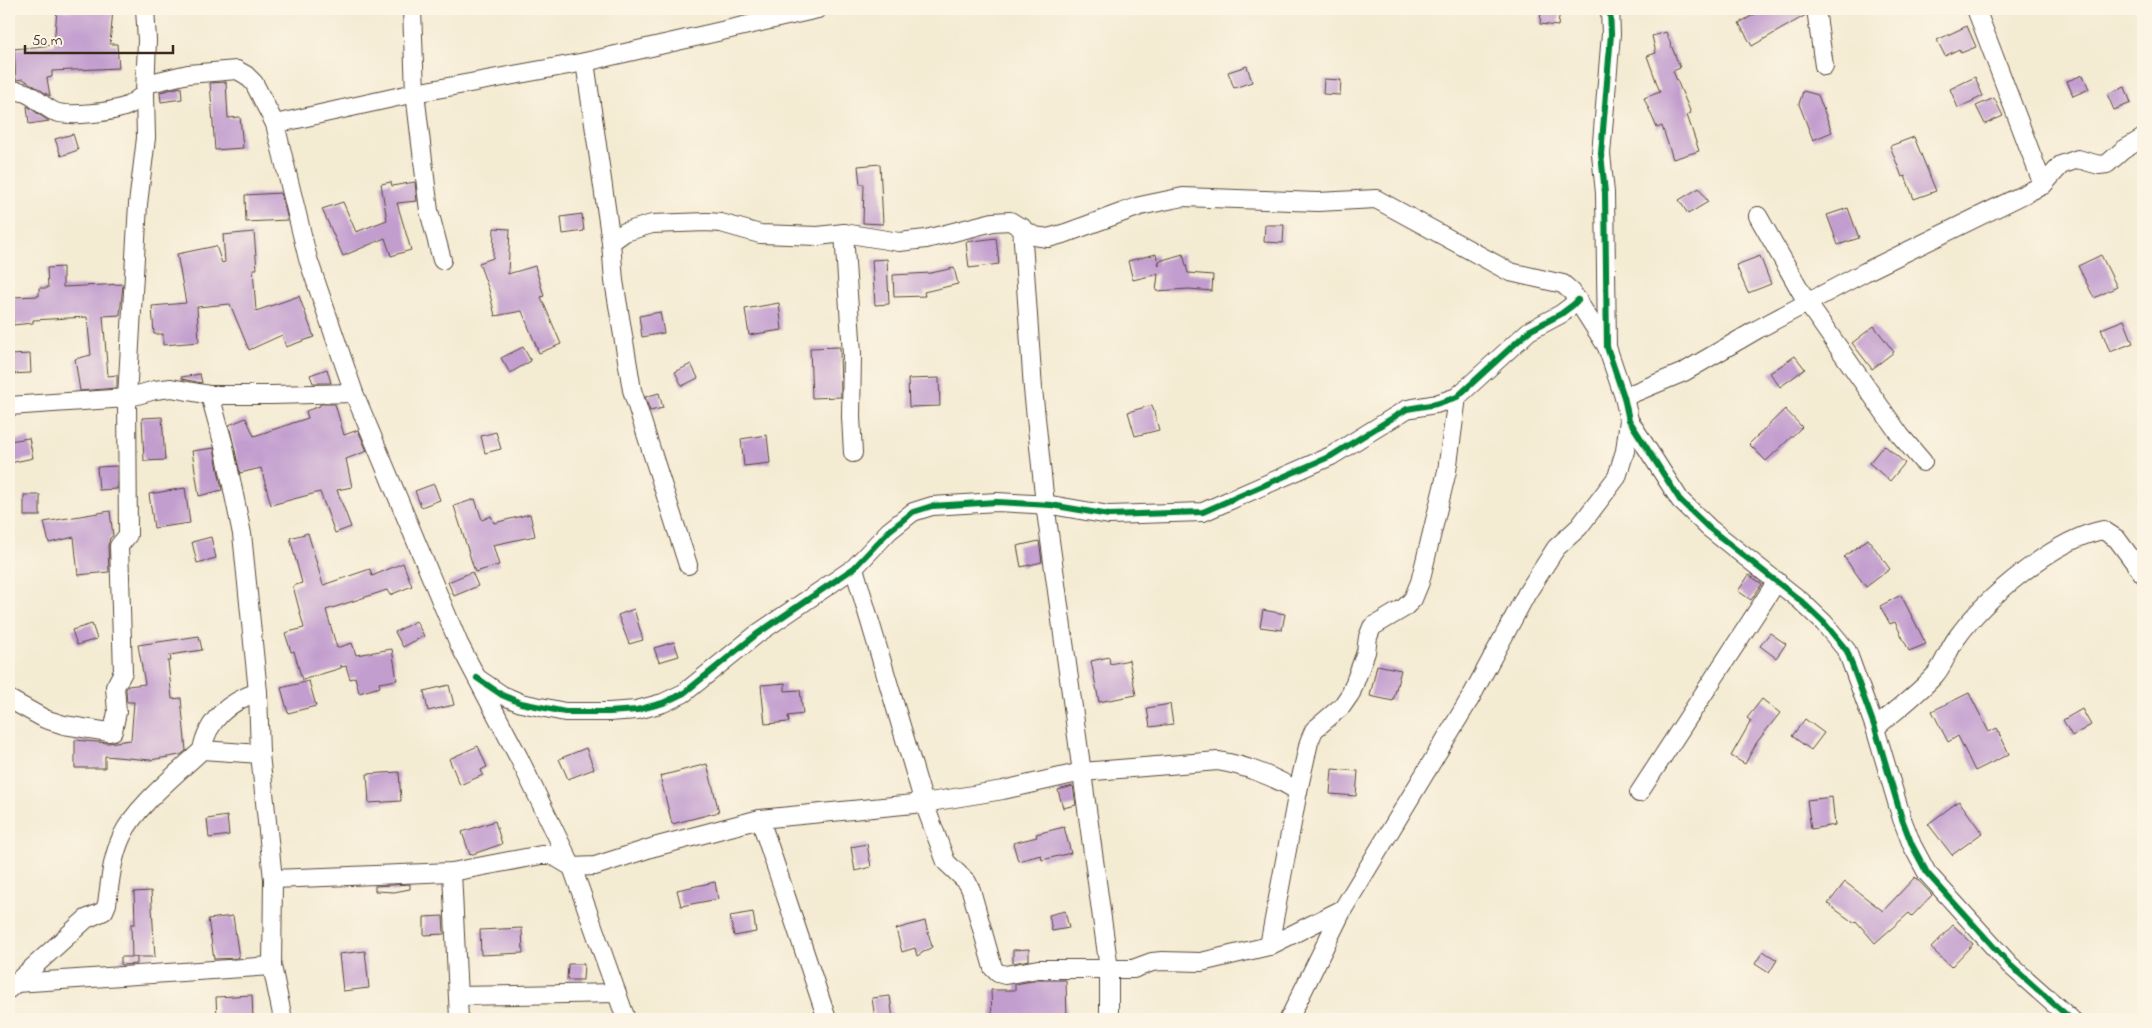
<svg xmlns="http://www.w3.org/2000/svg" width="2152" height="1028" font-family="'Indie Flower',sans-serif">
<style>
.building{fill:#c29ecf}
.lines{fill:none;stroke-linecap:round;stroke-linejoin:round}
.street-casing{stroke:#574739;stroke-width:20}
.street{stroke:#fff;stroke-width:18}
.cycleway-casing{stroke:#fcf5e5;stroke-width:9}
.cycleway{stroke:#00873e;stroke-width:6}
</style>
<rect width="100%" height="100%" fill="#fcf5e5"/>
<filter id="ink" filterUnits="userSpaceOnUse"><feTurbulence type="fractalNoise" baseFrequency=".02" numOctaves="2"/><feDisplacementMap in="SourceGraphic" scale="10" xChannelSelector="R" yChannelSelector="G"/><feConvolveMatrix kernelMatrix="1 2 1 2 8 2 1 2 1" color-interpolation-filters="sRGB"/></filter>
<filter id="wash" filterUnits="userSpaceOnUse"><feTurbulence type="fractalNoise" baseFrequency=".0096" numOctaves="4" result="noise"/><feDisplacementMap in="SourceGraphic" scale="20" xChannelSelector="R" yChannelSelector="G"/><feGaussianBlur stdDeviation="1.12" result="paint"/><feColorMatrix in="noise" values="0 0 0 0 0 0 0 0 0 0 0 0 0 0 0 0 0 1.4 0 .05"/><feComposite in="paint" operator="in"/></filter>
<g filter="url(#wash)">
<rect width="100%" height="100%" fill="#f4ebd3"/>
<g id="blocks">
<g class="building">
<path d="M74 9H113L110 44H117L119 68 52 71V77L47 78 50 96 23 79 16 80 14 49 54 45 57 10 73 11Z"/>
<path d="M1541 9H1560L1558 26 1540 24Z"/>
<path d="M1764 9H1806V15L1752 46 1739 23Z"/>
<path d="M1967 26 1976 47 1961 53 1959 49 1945 56 1937 40Z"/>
<path d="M1666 32 1680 68 1673 71 1691 113 1687 115 1699 151 1673 159 1662 126 1657 128 1644 98 1660 92 1647 56 1656 53 1652 36Z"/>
<path d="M1247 66 1252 82 1234 88 1228 72Z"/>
<path d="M2083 75 2089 89 2073 96 2067 81Z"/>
<path d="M1975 77 1983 96 1958 108 1950 89Z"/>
<path d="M1324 79 1341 80 1340 95 1323 94Z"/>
<path d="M226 82 228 118 240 117 243 148 215 150 210 83Z"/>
<path d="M181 87 182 99 161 102 160 92Z"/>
<path d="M2125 87 2131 103 2114 110 2107 94Z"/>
<path d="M1803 91 1818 95 1832 132 1813 140 1799 104Z"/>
<path d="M1994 98 2003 116 1985 124 1976 106Z"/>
<path d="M27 106 41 116 49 121 29 124Z"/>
<path d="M73 134 78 150 61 156 55 139Z"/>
<path d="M1914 137 1936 191 1914 199 1905 176 1902 177 1890 146Z"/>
<path d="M880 164 883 224 863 223 864 184H860L858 166Z"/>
<path d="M391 182 392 186 415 182 417 201 397 203 411 250 391 256 385 238 343 256 322 209 343 202 356 232 387 220 381 184Z"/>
<path d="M1699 188 1708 202 1688 214 1679 200Z"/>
<path d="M281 193 288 220 246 222 245 195Z"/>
<path d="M1848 208 1859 238 1838 245 1827 215Z"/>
<path d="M582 214 584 231 563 234 561 217Z"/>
<path d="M1265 225H1284L1283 243 1264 242Z"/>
<path d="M494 228 510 229 508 274 535 266 544 296 541 297 561 344 539 353 522 311 495 316 489 290 479 263 493 258Z"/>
<path d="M254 232 257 269H253L256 311 299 296 314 337 286 347 282 335 249 350 230 304 197 307 199 342 163 345V334H154L152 306 186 303 177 254 216 246 222 263 225 262 223 235Z"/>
<path d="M996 238 999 264 969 268 966 242Z"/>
<path d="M1156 254 1159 266V261L1183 254 1188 273 1213 275 1212 291 1189 289 1156 291 1158 274 1133 280 1128 261Z"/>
<path d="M2101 255 2117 287 2094 298 2078 266Z"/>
<path d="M1760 256 1771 284 1748 293 1736 265Z"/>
<path d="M887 259 889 304 875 305 872 260Z"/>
<path d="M63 267V287L123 284 120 315 103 316 108 376 117 375V388L80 391 75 359 91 355 87 317 33 320V323L13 325V319H9V299H12V297L39 296V288H48L47 268Z"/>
<path d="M954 268 958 284 924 292 925 296 894 297 893 275 931 273Z"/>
<path d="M779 303 782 330 749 335 745 309Z"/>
<path d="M660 312 664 333 642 337 639 316Z"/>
<path d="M2124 320 2133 343 2110 352 2101 329Z"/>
<path d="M1874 326 1894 352 1872 369 1852 343Z"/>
<path d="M523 347 531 361 510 373 501 358Z"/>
<path d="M840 347 841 397 812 398 810 348Z"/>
<path d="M30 354 31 373 9 374V355Z"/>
<path d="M1795 356 1805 369 1780 387 1770 373Z"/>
<path d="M691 364 698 378 682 386 675 372Z"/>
<path d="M327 369 331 383H313L310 375Z"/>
<path d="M200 374 202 383 182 379 181 377Z"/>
<path d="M939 378 940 406 909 407 908 379Z"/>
<path d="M659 393 663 408 650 411 645 397Z"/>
<path d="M320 404H335L344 435 358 430 367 451 346 459 352 487 337 490 351 527 335 533 320 492 271 505 261 468 240 473 229 425 246 418 254 436 308 418 306 411 320 406Z"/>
<path d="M1152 405 1159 430 1135 436 1128 412Z"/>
<path d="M1785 409 1802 427 1766 461 1749 444Z"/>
<path d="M162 417 165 460 144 461 142 418Z"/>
<path d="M496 432 501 449 485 453 481 436Z"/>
<path d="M767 435 770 463 744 466 741 439Z"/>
<path d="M29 438 33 458 10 463 9 441Z"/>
<path d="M1884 445 1905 463 1890 481 1869 463Z"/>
<path d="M214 448 222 490 199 496 192 451Z"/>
<path d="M117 466V489L99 490 97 467Z"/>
<path d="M434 484 440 500 421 507 415 491Z"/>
<path d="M185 488 190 523 154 528 149 494Z"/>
<rect x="24" y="495" width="16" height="21"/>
<path d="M475 499 482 520 491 516 494 523 530 514 535 536 493 545 499 565 475 572 454 506Z"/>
<path d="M110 511 113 536 110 538 108 546 109 572 78 575 74 537 49 543 44 522Z"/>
<path d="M308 533 323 585 370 569 372 576 403 563 412 586 390 595 387 590 326 610 337 648 352 643 356 655 392 649 397 680 379 683 380 687 359 693 355 677 350 679 346 666 342 667 341 665V668L302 680 294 651 291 652 285 633 304 628 293 586 302 583 290 538Z"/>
<path d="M211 537 216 558 197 563 192 542Z"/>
<path d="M1868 539 1890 569 1866 587 1844 557Z"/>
<path d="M1039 541 1042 562 1021 567 1017 546Z"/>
<path d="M472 572 478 586 454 596 448 582Z"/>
<path d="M1749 575 1762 584 1751 600 1738 591Z"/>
<path d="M1901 595 1926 644 1909 651 1895 622 1890 624 1880 606Z"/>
<path d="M634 609 643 640 629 644 618 615Z"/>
<path d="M1263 610 1285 614 1282 630 1260 627Z"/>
<path d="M416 621 424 636 403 647 395 632Z"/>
<path d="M92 624 97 639 77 645 72 630Z"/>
<path d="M1770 633 1786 644 1776 658 1760 646Z"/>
<path d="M199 636 202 650 170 655 171 661H168L172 699 181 698 186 751 180 755 150 760 105 756V768H75V740L108 743 131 740 134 702H127L126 689 128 686 145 684 138 645Z"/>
<path d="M674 642 679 656 659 662 654 648Z"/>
<path d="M1109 657 1110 664 1129 660 1136 695 1099 702 1091 661Z"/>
<path d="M1377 665 1401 670 1393 701 1370 696Z"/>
<path d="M309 681 316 706 288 713 281 688Z"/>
<path d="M785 683V691L800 690 803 714 788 716 789 722 765 724 761 685Z"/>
<path d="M449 685 454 705 428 711 424 691Z"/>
<path d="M1969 693 1989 732 1997 728 2009 754 1975 771 1958 736 1948 742 1932 711Z"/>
<path d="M1762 699 1780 713 1757 742 1745 764 1731 756 1751 721 1747 718Z"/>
<path d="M1170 704 1173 724 1150 727 1147 708Z"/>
<path d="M2082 709 2091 725 2072 736 2063 720Z"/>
<path d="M1805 719 1824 733 1811 750 1792 736Z"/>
<path d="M478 746 487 767 481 770 483 775 460 785 449 759Z"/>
<path d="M586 748 594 769 568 779 559 759Z"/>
<path d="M707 764 719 812 672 824 660 776Z"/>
<path d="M1332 769 1358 771 1356 796 1330 794Z"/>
<path d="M399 772 401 801 369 803 367 774Z"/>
<path d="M1073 786 1076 805 1063 808 1058 790Z"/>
<path d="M1832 797 1835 825 1811 829 1807 800Z"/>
<path d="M1959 801 1982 833 1952 855 1928 824Z"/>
<path d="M227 816 229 835 209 838 207 819Z"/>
<path d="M495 821 502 844 470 855 462 832Z"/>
<path d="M1064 827 1071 853 1042 860 1041 855 1018 861 1013 843 1037 837 1036 834Z"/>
<path d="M867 844 871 867 855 871 851 847Z"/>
<path d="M1915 877 1932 895 1912 916 1909 913 1875 943 1856 921 1854 923 1828 904 1845 882 1883 911Z"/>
<path d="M715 882 718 899 681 906 677 890Z"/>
<path d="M410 884V889L394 892 375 891V886Z"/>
<path d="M151 891 155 957H132L131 924H135L134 892Z"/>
<path d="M1065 911 1069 928 1052 931 1049 915Z"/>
<path d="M753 912 756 932 734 936 730 916Z"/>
<path d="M233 916 239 958 214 959 208 919Z"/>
<path d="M443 916 444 934 424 935V917Z"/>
<path d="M925 921 932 947 917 956 915 948 902 952 896 929Z"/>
<path d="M1953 925 1973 944 1951 967 1931 948Z"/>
<path d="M522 928 523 953 481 955 480 930Z"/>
<path d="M1029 949V960L1013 963V950Z"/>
<path d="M365 951 369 988 343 991 339 954Z"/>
<path d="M1763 951 1777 960 1769 973 1755 964Z"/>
<path d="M121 957H137V964L121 965Z"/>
<path d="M568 964H584L583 980H567Z"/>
<path d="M1039 980H1066L1067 1019 992 1018 991 990H1015V984Z"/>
<path d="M252 995 253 1019H217L216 997Z"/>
<path d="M890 996 893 1019H875L872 998Z"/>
</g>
</g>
</g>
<g filter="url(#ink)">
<use href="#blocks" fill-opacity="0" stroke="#574739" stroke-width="1"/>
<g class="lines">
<defs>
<g id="street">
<path d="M412 9 415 93 429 211 442 260"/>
<path d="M1610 9 1611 34 1601 154 1605 193 1607 347 1624 397 1629 420 1680 500 1709 528 1801 601 1824 623 1847 651 1875 728 1902 819 1912 845 1927 873 2010 965 2071 1019"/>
<path d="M1816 9 1824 66"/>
<path d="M1976 9 2043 185"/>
<path d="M585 62 611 242 614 281 632 390 688 565"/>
<path d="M146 84 188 74 237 70 246 75 254 83 275 124 308 259 354 393 459 644 519 758 572 867 626 1019"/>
<path d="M9 90C34 91 34 101 53 111 67 118 115 112 129 105 134 102 140 97 145 94"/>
<path d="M275 124 415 93 585 62 818 9"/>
<path d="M1758 216 1808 304 1900 435 1923 462"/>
<path d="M1022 227 1033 389 1045 504 1109 969V1019"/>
<path d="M844 233 852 354 851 417 853 453"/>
<path d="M611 242 625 232 652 224 707 222 721 223 760 234 818 236 844 233 899 242 926 239 993 222 1010 221 1034 236 1048 238 1066 233 1140 206 1183 197 1318 202 1376 199 1510 272 1563 284 1572 292 1607 347"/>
<path d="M210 395 224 446 242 534 258 692 260 754 273 879 272 966 283 1019"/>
<path d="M1624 397 1684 372 1758 329 1865 272 2043 185 2061 165 2078 159 2099 165 2107 164 2123 150 2143 138"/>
<path d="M9 406 127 398 155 390 171 388 210 395H272L354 393"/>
<path d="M854 568 924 803 946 862 967 882 971 890 993 968 998 973 1005 975 1038 969H1133L1152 962 1162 961 1201 962 1269 946 1343 909"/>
<path d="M477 678 502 695 521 703 565 712H609L637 710 663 703 684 693 757 634 854 568 889 531 913 512 932 506 997 502 1051 505 1109 515 1203 512 1331 456 1407 409 1436 404 1457 397 1529 331 1561 314 1573 305 1578 300"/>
<path d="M9 699 45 719 64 725 109 732 113 731 117 712 115 687 123 672 119 546 128 535 127 398 138 204 146 138 145 94 147 40 145 9"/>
<path d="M1875 728C1895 711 1917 695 1935 675 1944 665 1948 650 1956 639 1984 599 2055 539 2103 530L2117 539 2143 574"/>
<path d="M202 750 260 754"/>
<path d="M1639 793 1777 581"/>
<path d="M760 819 827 1019"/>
<path d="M452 872 459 1019"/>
<path d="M273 879 452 872 541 855H552L572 867 595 866 654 847 760 819 924 803 1003 790 1082 772 1218 761C1244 765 1275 777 1298 791"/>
<path d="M1269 946 1298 791 1309 742 1314 730 1342 706 1351 693 1366 652 1368 637 1372 627 1404 608 1413 599 1420 582 1447 471 1457 397"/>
<path d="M16 983 272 966"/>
<path d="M9 989 86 919 104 911 107 904C110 882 112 857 122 836 135 807 178 773 202 750 207 720 230 701 258 692"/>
<path d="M458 996 617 993"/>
<path d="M1289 1019 1343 909 1471 697 1527 593 1556 548 1579 527 1617 477 1625 451 1629 420"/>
</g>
</defs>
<use href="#street" class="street-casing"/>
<use href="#street" class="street"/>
<defs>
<g id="cycleway">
<path d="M1610 9 1611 34 1601 154 1605 193 1607 347 1624 397 1629 420 1680 500 1709 528 1801 601 1824 623 1847 651 1875 728 1902 819 1912 845 1927 873 2010 965 2071 1019"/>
<path d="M477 678 502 695 521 703 565 712H609L637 710 663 703 684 693 757 634 854 568 889 531 913 512 932 506 997 502 1051 505 1109 515 1203 512 1331 456 1407 409 1436 404 1457 397 1529 331 1561 314 1573 305 1578 300"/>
</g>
</defs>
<use href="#cycleway" class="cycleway-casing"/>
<use href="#cycleway" class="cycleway"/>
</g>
</g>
<rect width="2152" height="1028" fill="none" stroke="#fcf5e5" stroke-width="30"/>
<path d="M25 45v8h148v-8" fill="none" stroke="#3b2a1e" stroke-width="2.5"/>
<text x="32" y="45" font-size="15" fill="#3b2a1e" stroke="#fcf5e5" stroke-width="4" paint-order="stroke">50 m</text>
</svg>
